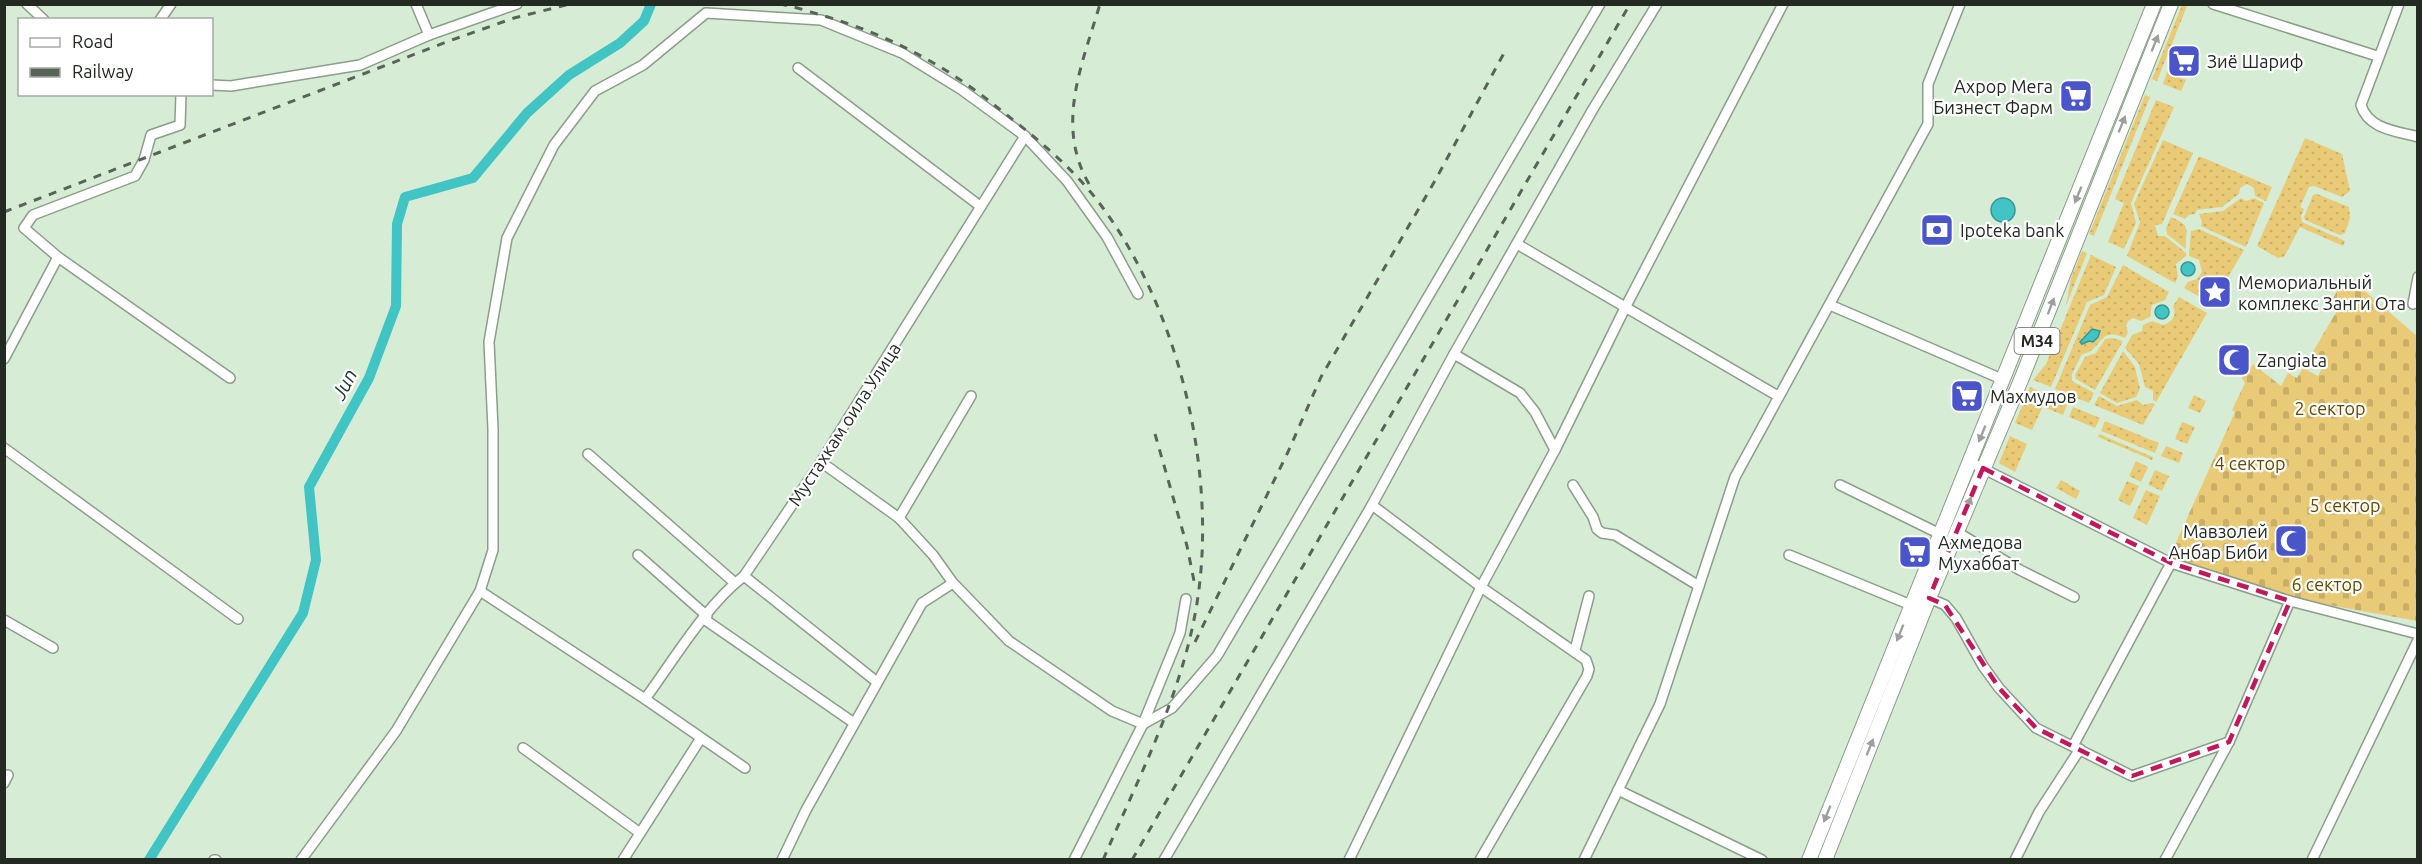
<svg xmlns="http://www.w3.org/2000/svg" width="2422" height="864" font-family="Ubuntu,sans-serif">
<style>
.grass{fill:url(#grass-dots)}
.cemetery{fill:url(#cemetery-stones)}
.water{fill:#40c4c4;stroke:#379693;stroke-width:1.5}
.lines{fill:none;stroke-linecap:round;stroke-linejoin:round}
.canal{stroke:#40c4c4;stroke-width:10}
.minor-casing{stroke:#8a9e89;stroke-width:12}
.primary-casing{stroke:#8a9e89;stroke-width:16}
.minor{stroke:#fff;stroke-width:9}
.primary{stroke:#fff;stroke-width:14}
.rail{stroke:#596458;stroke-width:3;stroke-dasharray:8 8;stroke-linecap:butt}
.oneway{fill:#9c9f9c}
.marked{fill:none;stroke:#c2185b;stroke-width:4.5;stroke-dasharray:12 8;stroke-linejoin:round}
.labels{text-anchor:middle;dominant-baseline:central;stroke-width:4.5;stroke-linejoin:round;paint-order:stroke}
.shield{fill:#fff;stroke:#646a64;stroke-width:1.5}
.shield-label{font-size:16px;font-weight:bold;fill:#222a22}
.poi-label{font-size:18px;fill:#222a22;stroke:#fff;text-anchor:start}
.park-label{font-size:18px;fill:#604b04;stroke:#fff}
.street-label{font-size:18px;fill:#222a22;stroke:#fff}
.water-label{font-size:20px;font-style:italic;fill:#1f3636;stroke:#fff}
</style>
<defs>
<pattern id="grass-dots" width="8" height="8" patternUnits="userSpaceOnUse" patternTransform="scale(1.5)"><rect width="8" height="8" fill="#e9cb77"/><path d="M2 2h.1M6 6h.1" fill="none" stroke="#c8ae67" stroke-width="1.8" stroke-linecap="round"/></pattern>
<pattern id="cemetery-stones" width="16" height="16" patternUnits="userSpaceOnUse" patternTransform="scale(1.5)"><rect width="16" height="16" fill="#e9cb77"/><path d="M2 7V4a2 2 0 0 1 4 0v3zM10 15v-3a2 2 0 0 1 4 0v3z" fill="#c8ae67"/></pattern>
</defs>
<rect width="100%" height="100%" fill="#d7ecd5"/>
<g class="grass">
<path d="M2182 5 2187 6 2157 81 2152 79Z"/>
<path d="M2167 72 2186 80 2181 91 2163 84Z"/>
<path d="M2145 95 2150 97 2094 236 2089 234Z"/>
<path d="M2156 100 2174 107 2131 203 2136 223 2124 249 2108 242 2124 203 2115 199Z"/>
<path d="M2305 138 2342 154 2350 191 2342 197 2314 186 2309 187 2300 207 2304 209 2301 216 2302 222 2345 241 2343 246 2300 227 2284 257 2278 258 2257 246Z"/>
<path d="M2163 140 2193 153 2162 224 2155 225 2158 236H2165L2186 253V256L2176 264 2178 277 2175 283 2127 256 2140 222 2134 204Z"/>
<path d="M2199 156 2272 187 2266 201 2255 196 2254 188 2247 184 2240 188 2239 194 2222 207 2197 210 2195 214 2189 215 2185 219 2173 214Z"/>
<path d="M2317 194 2349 207 2350 218 2345 233 2340 235 2305 220 2304 217 2313 195Z"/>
<path d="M2241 198 2246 201 2254 198 2264 203 2246 247 2201 226 2202 222 2199 214 2223 211Z"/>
<path d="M2171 217C2193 226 2185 230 2186 249L2167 234 2166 228Z"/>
<path d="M2199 229 2244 250 2212 304 2184 288 2188 282 2197 279 2202 272 2199 260 2189 256 2191 231Z"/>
<path d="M2082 251 2087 253 2066 306 2071 278Z"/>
<path d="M2091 255 2116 267 2104 295 2087 302 2051 387 2033 380 2046 364Z"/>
<path d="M2123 265 2169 292 2165 300 2152 305 2150 317 2141 321 2133 318 2128 321 2126 326 2128 332 2125 338C2097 325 2103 351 2082 354L2072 374V381L2094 393 2089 403 2055 389 2090 305 2107 297Z"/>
<path d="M2179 297 2207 313 2156 402 2153 400V391L2145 387 2139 364 2125 348 2132 335 2142 331 2143 325 2152 321 2163 325C2173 322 2177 315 2173 306Z"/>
<path d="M2112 338 2123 341 2095 390 2076 379 2075 375 2085 357 2096 353 2105 339Z"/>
<path d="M2123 351 2135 367 2140 389 2136 397 2117 403 2100 393Z"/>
<path d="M2030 387 2048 395 2032 430 2015 423Z"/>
<path d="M2194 395 2206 401 2200 413 2188 408Z"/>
<path d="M2099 396 2117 406 2137 400 2143 405 2152 403 2155 404 2143 425 2094 405Z"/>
<path d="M2050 398 2067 405 2063 415 2046 408Z"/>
<path d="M2073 407 2100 418 2095 428 2069 417Z"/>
<path d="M2105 421 2159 443 2155 453 2101 431Z"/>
<path d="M2182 422 2195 427 2187 444 2175 439Z"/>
<path d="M2099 434 2153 457 2152 460 2098 437Z"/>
<path d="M2010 436 2027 444 2015 472 1999 463Z"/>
<path d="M2166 446 2183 453 2179 463 2161 456Z"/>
<path d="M2136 461 2148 467 2141 482 2129 476Z"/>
<path d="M2155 470 2169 476 2162 491 2148 485Z"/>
<path d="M2061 480 2080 491 2076 499 2056 488Z"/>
<path d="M2127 481 2139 486 2130 506 2118 500Z"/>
<path d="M2146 490 2160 496 2147 525 2133 518Z"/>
</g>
<path class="cemetery" d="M2346 275 2417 336V621L2291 598 2169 558 2235 412 2232 410 2245 383 2242 378 2253 364 2281 386 2288 373 2297 378 2303 368 2318 376 2325 363 2311 355 2338 309 2330 304Z"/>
<g class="water">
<circle cx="2003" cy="210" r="12"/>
<circle cx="2188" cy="269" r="7"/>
<circle cx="2162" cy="312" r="7"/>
<path d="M2092 329 2100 331 2098 337 2093 342 2089 341 2082 344 2080 342Z"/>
</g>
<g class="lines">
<path class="canal" d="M149 860 303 613 316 560 309 487 369 378 396 306 397 224 405 197 473 178 527 113 569 75 620 43 644 21 651 4"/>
<defs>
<g id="minor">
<path d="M27 4 44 20"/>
<path d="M416 4 429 35"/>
<path d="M2213 4 2377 56"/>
<path d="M2399 4 2361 105C2368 129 2396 131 2418 137"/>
<path d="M160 20 171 4"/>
<path d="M798 68 980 206"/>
<path d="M212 85 231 86 360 65 429 35 517 4"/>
<path d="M181 94 180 125 151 135 144 160 135 176 33 215 24 228 58 257 230 378"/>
<path d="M1517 244 1778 396"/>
<path d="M2413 304 2418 277"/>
<path d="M1830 305 2004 380"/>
<path d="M1454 354 1520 393 1535 412 1555 450"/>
<path d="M4 359 58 257"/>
<path d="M4 448 238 619"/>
<path d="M588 454 735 583"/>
<path d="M821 462 899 518 933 555 953 583 1009 641 1112 711 1143 724"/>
<path d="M1970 462 2171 563 2290 601 2418 634"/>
<path d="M1573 485 1593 517 1597 529 1602 533 1615 535 1699 586"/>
<path d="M1840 485 1940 534"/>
<path d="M1372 505 1481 587 1586 660 1589 669 1587 676 1480 860"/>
<path d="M899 518 971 396"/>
<path d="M1957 532 2020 570 2074 597"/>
<path d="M638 555 707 616"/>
<path d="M1789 555 1911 605"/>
<path d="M744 576 877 682"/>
<path d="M480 591 645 699 745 768"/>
<path d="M1929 598 1945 605 1956 618 1983 666 1999 688 2036 728 2132 776 2229 742"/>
<path d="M704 619 854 723"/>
<path d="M4 620 53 648"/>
<path d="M1575 650 1589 596"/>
<path d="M645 699C673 661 707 604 744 576L821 462 1025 136"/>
<path d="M1143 724 1172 708 1217 656 1600 4"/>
<path d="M2073 746 2171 563"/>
<path d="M523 748 640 833"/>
<path d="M4 783 8 775"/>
<path d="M1618 790 1762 860"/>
<path d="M214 860H216"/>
<path d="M301 860 396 731 480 591 493 550V429L489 342 507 238 554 145 595 91 643 65 706 13 821 20 902 53 962 90 1025 136 1067 181 1107 237 1138 294"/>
<path d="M623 860 701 738"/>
<path d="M782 860 806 810 922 603 953 583"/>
<path d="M1074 860 1143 724 1180 633 1186 599"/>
<path d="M1164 860 1372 505 1454 354 1593 109 1657 4"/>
<path d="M1349 860 1481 587 1555 450 1625 308 1783 4"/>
<path d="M1584 860 1660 704 1735 477 1928 124V84L1960 4"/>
<path d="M2015 860 2039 812 2080 749"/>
<path d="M2165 860 2229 742 2290 601"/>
<path d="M2312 860 2418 640"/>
</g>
<g id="primary">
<path d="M1809 860 2154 4"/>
<path d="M1825 860 1929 598 2021 380 2171 4"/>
</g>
</defs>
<use href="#minor" class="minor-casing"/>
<use href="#primary" class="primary-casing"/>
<use href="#minor" class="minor"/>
<use href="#primary" class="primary"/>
<g class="rail">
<path d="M779 4C793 6 807 11 821 15 884 33 942 63 993 104 1031 134 1071 165 1100 204 1177 306 1215 463 1199 589 1187 685 1141 772 1103 860"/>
<path d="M1089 184C1055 125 1082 65 1100 4"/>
<path d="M4 212 449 41 514 18 570 4"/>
<path d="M1155 434 1187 546 1194 581"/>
<path d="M1195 642 1288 452 1321 377 1436 179 1504 53"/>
<path d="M1132 860 1630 4"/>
</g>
</g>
<defs><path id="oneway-solid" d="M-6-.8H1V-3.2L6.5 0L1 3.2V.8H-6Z" transform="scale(1.5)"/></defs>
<g class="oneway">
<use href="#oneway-solid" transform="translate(2155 43) rotate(-68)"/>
<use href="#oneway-solid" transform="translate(2122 124) rotate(-68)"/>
<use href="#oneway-solid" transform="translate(2078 195) rotate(112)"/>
<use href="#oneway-solid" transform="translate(2051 306) rotate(-69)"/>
<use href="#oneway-solid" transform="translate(1982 434) rotate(112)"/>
<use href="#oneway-solid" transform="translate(1968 505) rotate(-68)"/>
<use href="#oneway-solid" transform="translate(1900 633) rotate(112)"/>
<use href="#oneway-solid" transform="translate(1870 747) rotate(-68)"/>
<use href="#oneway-solid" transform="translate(1827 814) rotate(112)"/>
</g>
<path class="marked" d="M1983 468 2171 563 2290 601 2229 742 2132 776 2036 728 1999 688 1945 605 1929 598Z"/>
<defs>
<symbol id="supermarket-square" viewBox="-11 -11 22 22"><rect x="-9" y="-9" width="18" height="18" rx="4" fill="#4b55ca" stroke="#fff"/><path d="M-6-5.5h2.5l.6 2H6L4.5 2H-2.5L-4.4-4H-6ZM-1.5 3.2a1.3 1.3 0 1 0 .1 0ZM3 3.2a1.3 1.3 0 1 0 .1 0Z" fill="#fff"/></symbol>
<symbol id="bank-square" viewBox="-11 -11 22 22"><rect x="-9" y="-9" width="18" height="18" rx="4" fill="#4b55ca" stroke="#fff"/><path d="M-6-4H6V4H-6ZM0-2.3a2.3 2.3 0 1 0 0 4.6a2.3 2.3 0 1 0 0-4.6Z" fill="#fff"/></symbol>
<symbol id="sight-square" viewBox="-11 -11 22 22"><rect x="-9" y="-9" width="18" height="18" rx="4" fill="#4b55ca" stroke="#fff"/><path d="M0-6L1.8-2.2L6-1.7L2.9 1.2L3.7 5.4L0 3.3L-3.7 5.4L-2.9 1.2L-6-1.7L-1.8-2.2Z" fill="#fff"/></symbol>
<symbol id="mosque-square" viewBox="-11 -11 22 22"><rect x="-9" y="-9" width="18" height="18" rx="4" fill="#4b55ca" stroke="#fff"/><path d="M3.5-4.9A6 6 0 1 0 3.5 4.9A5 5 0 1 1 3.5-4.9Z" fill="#fff"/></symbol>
</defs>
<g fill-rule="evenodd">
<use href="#supermarket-square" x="2165" y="42" width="38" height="38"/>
<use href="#supermarket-square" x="2057" y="77" width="38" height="38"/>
<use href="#bank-square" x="1918" y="211" width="38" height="38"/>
<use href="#sight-square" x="2196" y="273" width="38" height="38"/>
<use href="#mosque-square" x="2215" y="341" width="38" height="38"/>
<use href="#supermarket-square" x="1948" y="377" width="38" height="38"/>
<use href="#mosque-square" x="2272" y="522" width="38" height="38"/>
<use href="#supermarket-square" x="1896" y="533" width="38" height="38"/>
</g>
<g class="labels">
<rect class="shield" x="2014.5" y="328" width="45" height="26" rx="4.5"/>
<g class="shield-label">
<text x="2037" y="341">M34</text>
</g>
<g class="poi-label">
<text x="2207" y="61">Зиё Шариф</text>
<text x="2053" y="86" text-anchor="end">Ахрор Мега<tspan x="2053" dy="21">Бизнест Фарм</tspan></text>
<text x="1960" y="230">Ipoteka bank</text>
<text x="2238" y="282">Мемориальный<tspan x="2238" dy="21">комплекс Занги Ота</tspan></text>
<text x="2257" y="360">Zangiata</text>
<text x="1990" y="396">Махмудов</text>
<text x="2268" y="531" text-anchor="end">Мавзолей<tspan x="2268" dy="21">Анбар Биби</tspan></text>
<text x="1938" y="542">Ахмедова<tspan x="1938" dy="21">Мухаббат</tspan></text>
</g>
<g class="park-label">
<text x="2330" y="408">2 сектор</text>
<text x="2250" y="463">4 сектор</text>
<text x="2345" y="505">5 сектор</text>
<text x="2327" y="584">6 сектор</text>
</g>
<g class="street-label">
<text transform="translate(844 424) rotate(-57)">Мустахкам оила Улица</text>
</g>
<g class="water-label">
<text transform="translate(344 384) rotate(-63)">Jun</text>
</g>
</g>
<rect width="2422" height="864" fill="none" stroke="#222a22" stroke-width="12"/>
<rect x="18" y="18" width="195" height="78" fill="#ffffff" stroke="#a7aaa7" stroke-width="1.5"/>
<rect x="30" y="38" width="30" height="9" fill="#ffffff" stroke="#a7aaa7" stroke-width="1.5"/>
<text x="72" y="48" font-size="18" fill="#222a22">Road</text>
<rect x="30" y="68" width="30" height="9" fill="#596458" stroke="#a7aaa7" stroke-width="1.5"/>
<text x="72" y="78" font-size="18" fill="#222a22">Railway</text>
</svg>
